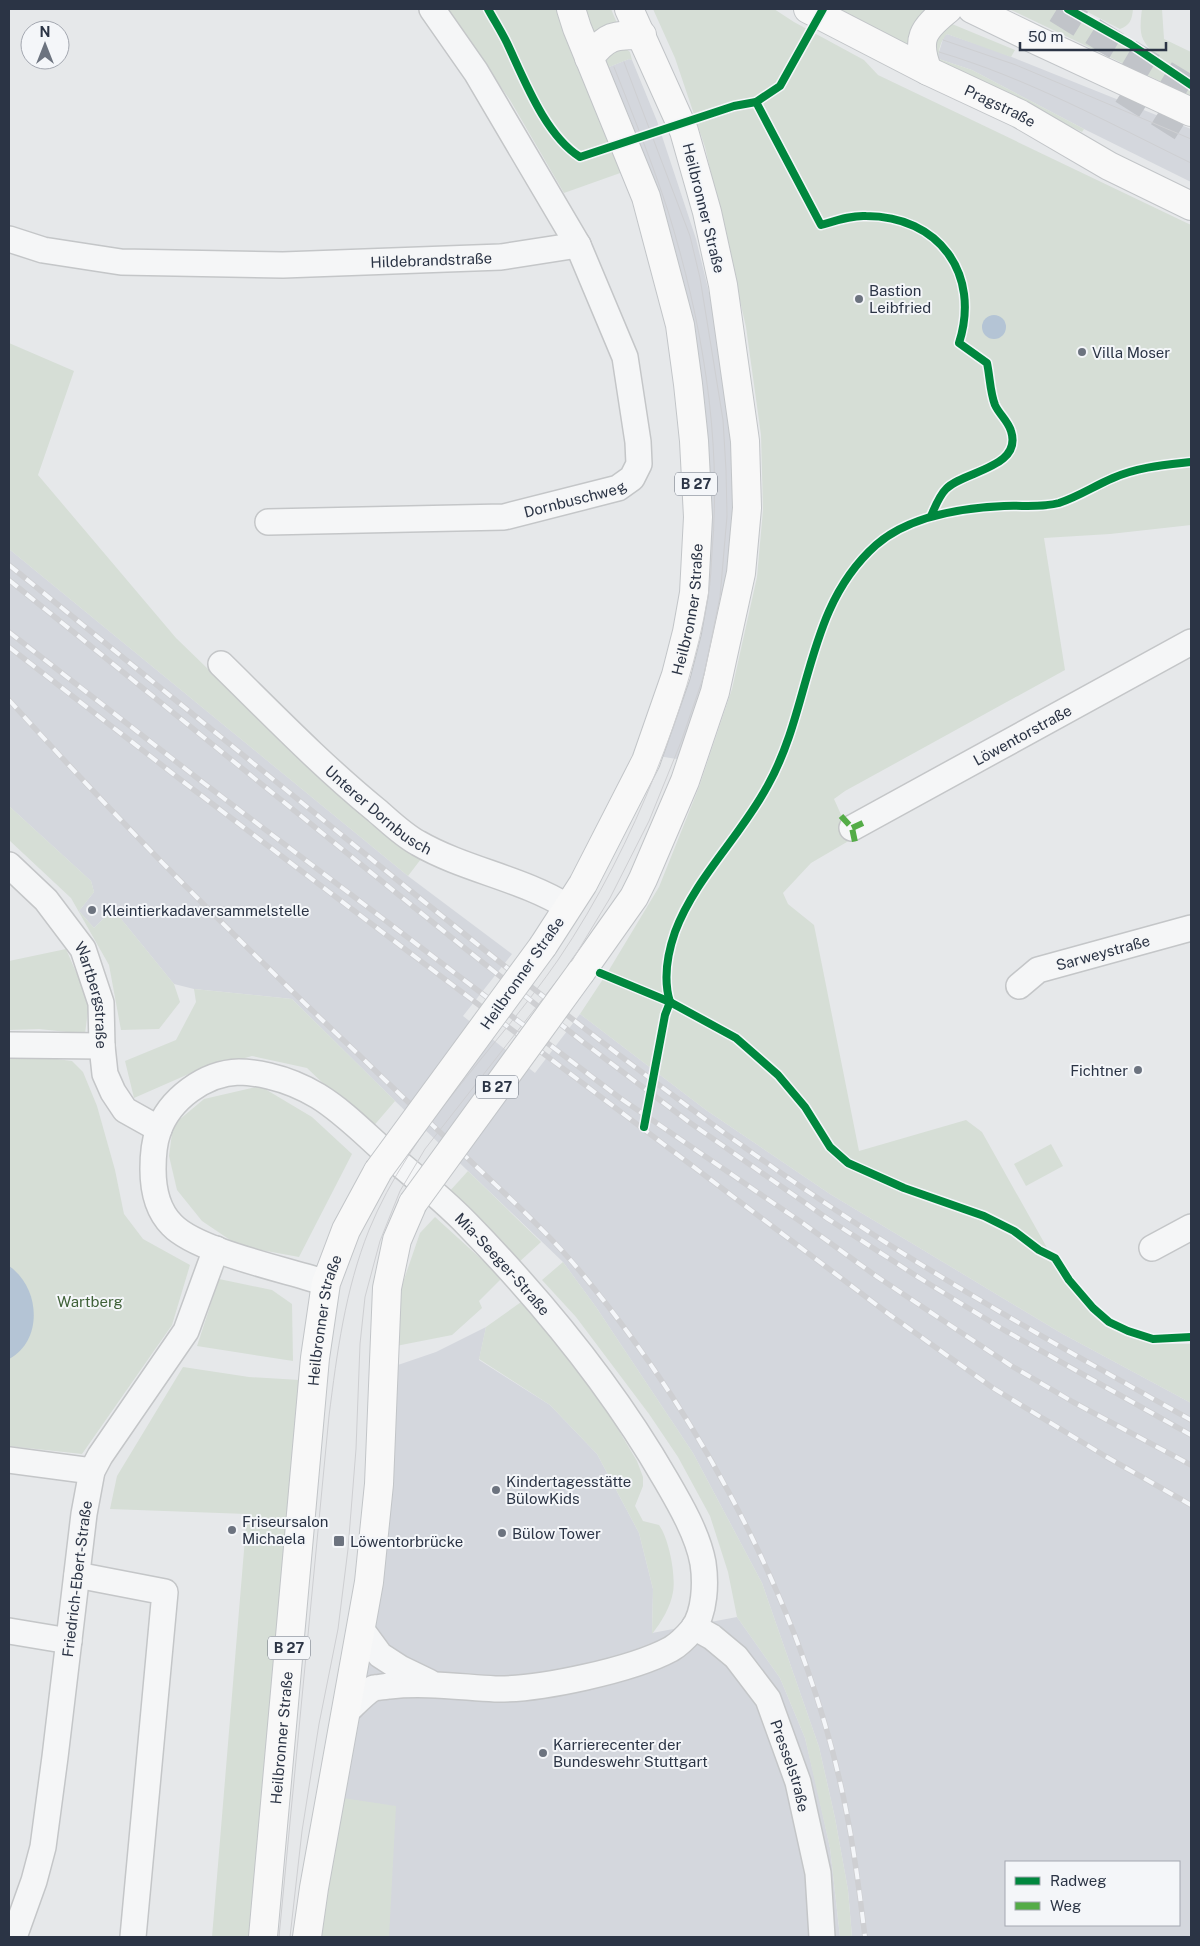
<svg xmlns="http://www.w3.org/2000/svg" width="1200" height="1946" font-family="'Public Sans',sans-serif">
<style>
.built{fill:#d4d7dd;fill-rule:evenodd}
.green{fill:#d6ded6}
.water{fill:#b4c4d5}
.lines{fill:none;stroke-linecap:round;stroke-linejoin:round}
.major-tunnel{stroke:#c1c4c9;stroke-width:28;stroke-dasharray:28 14;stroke-linecap:butt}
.minor-casing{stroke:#c4c6c8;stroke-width:28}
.major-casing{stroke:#c2c5c8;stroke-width:30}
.minor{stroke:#f5f6f7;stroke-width:25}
.major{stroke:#f8f8f8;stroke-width:28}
.tram{stroke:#cecfd2;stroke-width:1}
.rail-casing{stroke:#cecfd2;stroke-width:5.5}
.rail{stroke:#f4f6f9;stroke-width:4;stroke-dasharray:11;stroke-linecap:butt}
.major-bridge-casing{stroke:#c2c5c8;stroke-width:30;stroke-linecap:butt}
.major-bridge{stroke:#f8f8f8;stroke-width:28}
.quiet{stroke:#54ac47;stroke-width:6;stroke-dasharray:12 6;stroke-linecap:butt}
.cycleway-casing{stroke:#f4f6f9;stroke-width:11}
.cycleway{stroke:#00873e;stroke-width:8}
.poi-dot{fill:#6c737f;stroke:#f4f6f9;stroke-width:2}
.labels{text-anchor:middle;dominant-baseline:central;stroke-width:4;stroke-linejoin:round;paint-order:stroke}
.shield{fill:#f4f6f9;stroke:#676e7b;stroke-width:1}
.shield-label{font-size:14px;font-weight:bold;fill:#2b3445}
.street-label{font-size:15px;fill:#2b3445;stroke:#f4f6f9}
.poi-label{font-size:15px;fill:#2b3445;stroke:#f4f6f9;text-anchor:start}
.park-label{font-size:15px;fill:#3f6138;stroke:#f4f6f9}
</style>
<rect width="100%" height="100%" fill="#e6e8ea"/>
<g class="built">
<path d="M947 34 994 50 1191 129V182L1084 129 972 70 939 59 938 55 944 36Z"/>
<path d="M629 59 632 60 657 121 696 239 713 309 729 407 737 511 723 624 683 760 658 756 707 451 704 400 686 300 667 227 631 121 609 70V67Z"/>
<path d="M9 549 408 876 512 954 463 1016 535 1073 580 1014 706 1110 830 1194 1061 1333 1191 1403V1937H852L848 1890 835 1818 819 1747 762 1583 693 1453 596 1307 563 1262 395 1101 292 999 194 989 174 984 113 909 94 928 79 911 94 892 91 881 9 806ZM1006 1862H1179V1925H1006Z"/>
<path d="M486 1327 479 1360 550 1405 597 1454 639 1533 653 1589 652 1633 737 1617 780 1678 805 1738 817 1788 830 1848 840 1937H318L395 1366 436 1352Z"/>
</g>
<g class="green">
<path d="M446 9H558L623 172 564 193 510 100Z"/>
<path d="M582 9H611L617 23 599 33H593Z"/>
<path d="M653 9H774L794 22 864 60 878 75 1191 225V525L1110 534 1044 538 1065 670 845 791 834 799 852 839 811 863 783 893 788 904 814 925 859 1151 966 1120 982 1132 1069 1287 1090 1312 1105 1326 1127 1335 1153 1344H1191V1403L1061 1333 830 1194 706 1110 580 1014 609 970 659 887 699 787 732 689 757 577 763 510 761 435 746 327 705 147 675 58Z"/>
<path d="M830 9H925L928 10 910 48Z"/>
<path d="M1009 9H1064L1068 11 1124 44 1191 92V96Z"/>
<path d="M1082 9H1133C1132 20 1130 25 1120 29Z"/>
<path d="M1142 9H1162L1164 39 1191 52V78C1176 68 1143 52 1141 32 1140 25 1141 16 1142 9Z"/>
<path d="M952 24 1015 50 1011 57 947 34C942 38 937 52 939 59L972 70 1084 129 1082 132 937 63 930 49 948 25Z"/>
<path d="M625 48 630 52 632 60 629 59 609 67V70L606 61 610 50Z"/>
<path d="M9 343 74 371 38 475 176 638 303 761 421 859 408 876 9 549Z"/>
<path d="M9 806 91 881 94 892 79 911 94 928 113 909 174 984 180 1002 159 1029 121 1030 109 965 71 898 9 840Z"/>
<path d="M66 949 89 1002 85 1034 39 1029 9 1030V961Z"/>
<path d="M194 989 292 999 395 1101 371 1129 307 1068 252 1056 191 1073 134 1098 125 1061 176 1040 196 1002Z"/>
<path d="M9 1053 72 1061 83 1072 97 1106 115 1170 124 1214 143 1239 190 1265 172 1325 82 1454 9 1446Z"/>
<path d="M260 1086 312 1117 352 1154 299 1257 239 1246 202 1221 177 1190 169 1156 173 1125 204 1099Z"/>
<path d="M1051 1144 1063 1166 1026 1186 1014 1164Z"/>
<path d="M468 1171 541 1242 518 1263 448 1193Z"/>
<path d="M435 1217 502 1278 479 1301 482 1308 452 1335 396 1346 399 1294 420 1233Z"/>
<path d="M563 1262 596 1307 693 1453 762 1583 819 1747 835 1818 848 1890 852 1937H840L830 1848 805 1738 780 1678 737 1617 728 1572 710 1516 678 1457 649 1414 576 1317 542 1280Z"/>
<path d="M219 1279 272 1290 292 1304 293 1361 197 1346Z"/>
<path d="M524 1300 585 1374 637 1461 643 1477V1486L635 1506 643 1521 659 1525C669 1539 676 1575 673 1592 671 1606 661 1623 652 1634L653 1589 639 1533 597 1454 550 1405 479 1359 486 1327Z"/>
<path d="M183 1367 249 1377 300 1380 250 1937H212L247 1514 110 1509 117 1476Z"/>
<path d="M343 1798 396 1806 389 1937H318Z"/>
</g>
<g class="water">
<circle cx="994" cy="327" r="12"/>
<path d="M9 1266C40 1287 44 1340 9 1359Z"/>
</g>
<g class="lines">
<g class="major-tunnel">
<path d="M1057 9 1107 40 1191 90"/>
<path d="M1123 90 1191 133"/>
</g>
<defs>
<g id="minor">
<path id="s1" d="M9 239 43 250 121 262 283 265 501 257 578 245"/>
<path id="s2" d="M268 522 504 517 618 488 632 478 639 464 638 442 625 357 578 245 476 72 432 9"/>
<path id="s3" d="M221 664C272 714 321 765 376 810 389 821 403 835 418 843 465 870 521 878 568 907"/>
<path id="s4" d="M852 828 1191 642"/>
<path id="s5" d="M9 865 46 900 83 949 101 1003 102 1046 105 1074 113 1092 125 1110 159 1129"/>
<path id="s6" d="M1019 986 1038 970 1191 928"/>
<path d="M9 1045 102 1046"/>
<path d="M1152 1248 1191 1227"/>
<path id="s7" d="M326 1283C288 1270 198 1252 172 1225 157 1210 153 1189 153 1169 153 1157 154 1143 158 1132 169 1099 205 1073 239 1072 248 1072 260 1074 269 1076 286 1080 303 1087 318 1096 341 1110 362 1131 382 1149 410 1173 441 1197 467 1224 541 1300 613 1388 666 1480 680 1504 698 1535 703 1563 706 1583 705 1612 693 1629 687 1636 678 1645 671 1649 632 1670 539 1690 495 1689 459 1687 424 1682 389 1686 388 1686 375 1688 374 1688 365 1692 353 1706 345 1713"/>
<path d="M9 1460 92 1471"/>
<path d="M77 1575 165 1592 133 1937"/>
<path id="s8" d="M694 1627 712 1637 736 1657 768 1699 798 1782 818 1873 822 1937"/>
<path d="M361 1629 380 1655 400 1668 429 1682"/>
<path d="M9 1631 69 1641"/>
<path id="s9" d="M14 1937 34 1881 43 1847 55 1757 84 1514 92 1471 100 1456 186 1331 216 1249"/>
</g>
<g id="major">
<path id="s10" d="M808 9 928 71 1020 114 1109 166 1191 206"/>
<path d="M972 9 1038 41 1191 112"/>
<path d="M589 58C607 35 614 35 642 35"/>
<path d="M928 71C915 39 923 29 948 9"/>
<path id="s11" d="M543 946 583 884 646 761 676 675 687 632 694 593 698 517 694 441 688 384 680 325 646 197 577 28 571 9"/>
<path d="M581 972 634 897 643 879 685 781 715 692 741 573 747 508 745 441 723 285 707 212 684 131 629 9"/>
<path id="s12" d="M263 1937 315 1358 326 1283 346 1230 378 1171"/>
<path d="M307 1937 314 1888 369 1582 379 1484 387 1288 397 1240 413 1203"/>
</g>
</defs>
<use href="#minor" class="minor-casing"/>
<use href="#major" class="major-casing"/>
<use href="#minor" class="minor"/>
<use href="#major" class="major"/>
<g class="tram">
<path d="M943 40 1016 65 1191 139"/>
<path d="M939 52C1027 78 1109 123 1191 163"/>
<path d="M279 1937 329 1416C337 1353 345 1290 369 1230 411 1127 496 1050 558 960 598 901 630 837 656 772 679 715 698 656 708 596 711 581 711 566 712 552 722 437 702 321 668 211 652 162 633 115 614 67"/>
<path d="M290 1937 302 1831 319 1724 338 1629 348 1549 356 1449 360 1344 365 1297 380 1241 400 1191 425 1149 570 964 610 898 649 821 681 742 704 675 720 597 727 516 726 470 723 420 700 278 690 236 624 62"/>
</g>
<defs>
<g id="rail">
<path d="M9 565C136 668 264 772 391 875 536 992 682 1108 837 1211 952 1287 1071 1353 1191 1420"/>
<path d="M9 580 462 946 583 1042 689 1122 828 1219 918 1277 1004 1330 1191 1435"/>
<path d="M9 632 201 781 620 1098 804 1224 876 1276 1010 1365 1073 1402 1191 1465"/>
<path d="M9 647 194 790 890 1315 993 1388 1105 1456 1191 1505"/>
<path d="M9 700C120 823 237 940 357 1053 398 1093 440 1132 481 1171 517 1205 553 1238 584 1276 708 1427 810 1622 847 1815 855 1855 860 1896 865 1937"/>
</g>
</defs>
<use href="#rail" class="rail-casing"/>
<use href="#rail" class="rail"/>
<defs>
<g id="major-bridge">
<path d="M378 1171 543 946"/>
<path d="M413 1203 581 972"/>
</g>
</defs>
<use href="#major-bridge" class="major-bridge-casing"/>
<use href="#major-bridge" class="major-bridge"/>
<g class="quiet">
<path d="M841 816 852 828 855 842"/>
<path d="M852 828 865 822"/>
</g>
<defs>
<g id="cycleway">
<path d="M488 9C494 20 501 31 507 43 524 79 545 135 580 157L734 106 756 102 780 86 823 9"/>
<path d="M1068 9 1130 44 1191 85"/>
<path d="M756 102 821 225C835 221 851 215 866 216 939 216 981 274 959 343L987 363C990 377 990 392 995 405 999 414 1008 421 1011 431 1023 468 963 471 946 489 939 496 935 507 931 516"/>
<path d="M600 973 670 1002 736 1038 778 1075 805 1107 830 1147 848 1163 904 1188 984 1216 1014 1231 1039 1250 1055 1258 1069 1280 1093 1308 1109 1322 1128 1331 1153 1339 1191 1337"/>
<path d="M670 1002C663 979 667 955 675 932 695 878 741 836 768 785 812 706 805 608 876 545 909 516 961 508 1004 506 1022 505 1041 508 1059 503 1078 497 1094 486 1113 478 1138 467 1164 465 1191 462"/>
<path d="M644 1127 665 1015 670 1002"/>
</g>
</defs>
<use href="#cycleway" class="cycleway-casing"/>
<use href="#cycleway" class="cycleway"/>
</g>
<g class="poi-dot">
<circle cx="859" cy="299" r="5"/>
<circle cx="1082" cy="352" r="5"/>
<circle cx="92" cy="910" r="5"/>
<circle cx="1138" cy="1070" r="5"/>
<circle cx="496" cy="1490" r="5"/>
<circle cx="232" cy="1530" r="5"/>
<circle cx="502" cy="1533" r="5"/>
<rect x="333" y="1535" width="12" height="12" rx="2.5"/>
<circle cx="543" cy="1753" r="5"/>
</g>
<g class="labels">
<g class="shield">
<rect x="675" y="472.5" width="42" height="23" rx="4"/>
<rect x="476" y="1075.5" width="42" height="23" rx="4"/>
<rect x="268" y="1636.5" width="42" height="23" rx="4"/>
</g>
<g class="shield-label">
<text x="696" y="484">B 27</text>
<text x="497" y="1087">B 27</text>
<text x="289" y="1648">B 27</text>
</g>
<g class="street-label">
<text stroke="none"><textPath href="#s10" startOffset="215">Pragstraße</textPath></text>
<text transform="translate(704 208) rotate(76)">Heilbronner Straße</text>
<text stroke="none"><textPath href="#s1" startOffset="425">Hildebrandstraße</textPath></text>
<text stroke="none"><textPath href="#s2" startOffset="309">Dornbuschweg</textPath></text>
<text stroke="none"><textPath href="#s11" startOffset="370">Heilbronner Straße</textPath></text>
<text stroke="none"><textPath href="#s4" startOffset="194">Löwentorstraße</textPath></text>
<text stroke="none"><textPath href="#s3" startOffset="215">Unterer Dornbusch</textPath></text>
<text stroke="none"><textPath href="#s6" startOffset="92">Sarweystraße</textPath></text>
<text transform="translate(522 973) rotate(-55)">Heilbronner Straße</text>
<text stroke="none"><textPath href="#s5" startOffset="160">Wartbergstraße</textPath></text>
<text stroke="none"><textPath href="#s7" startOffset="704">Mia-Seeger-Straße</textPath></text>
<text stroke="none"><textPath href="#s12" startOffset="620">Heilbronner Straße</textPath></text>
<text stroke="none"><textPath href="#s9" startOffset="365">Friedrich-Ebert-Straße</textPath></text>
<text stroke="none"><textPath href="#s12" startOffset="200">Heilbronner Straße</textPath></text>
<text stroke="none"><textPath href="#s8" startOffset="175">Presselstraße</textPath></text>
</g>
<g class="poi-label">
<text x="869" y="290">Bastion<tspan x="869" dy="17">Leibfried</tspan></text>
<text x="1092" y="352">Villa Moser</text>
<text x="102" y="910">Kleintierkadaversammelstelle</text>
<text x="1128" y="1070" text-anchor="end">Fichtner</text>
<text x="506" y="1481">Kindertagesstätte<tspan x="506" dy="17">BülowKids</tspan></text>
<text x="242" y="1521">Friseursalon<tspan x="242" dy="17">Michaela</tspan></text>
<text x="512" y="1533">Bülow Tower</text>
<text x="350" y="1541">Löwentorbrücke</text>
<text x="553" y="1744">Karrierecenter der<tspan x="553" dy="17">Bundeswehr Stuttgart</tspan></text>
</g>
<g class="park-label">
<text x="90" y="1301">Wartberg</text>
</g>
</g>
<rect width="1200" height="1946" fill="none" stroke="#2b3445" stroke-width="20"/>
<rect x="1005" y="1861" width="175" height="65" fill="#f4f6f9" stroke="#a4a8b1"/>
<rect x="1015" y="1877" width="25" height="8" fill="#00873e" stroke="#a4a8b1"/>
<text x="1050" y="1886" font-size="15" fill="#2b3445">Radweg</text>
<rect x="1015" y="1902" width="25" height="8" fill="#54ac47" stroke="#a4a8b1"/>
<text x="1050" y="1911" font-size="15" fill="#2b3445">Weg</text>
<g transform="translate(45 45)"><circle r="24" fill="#f4f6f9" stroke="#a4a8b1"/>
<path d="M0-4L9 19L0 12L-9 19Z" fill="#6c737f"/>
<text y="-8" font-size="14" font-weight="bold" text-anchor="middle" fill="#2b3445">N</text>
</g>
<path d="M1020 42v8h146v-8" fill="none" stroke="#2b3445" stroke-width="2.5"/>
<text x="1028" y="42" font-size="15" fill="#2b3445" stroke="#f4f6f9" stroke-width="4" paint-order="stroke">50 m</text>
</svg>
